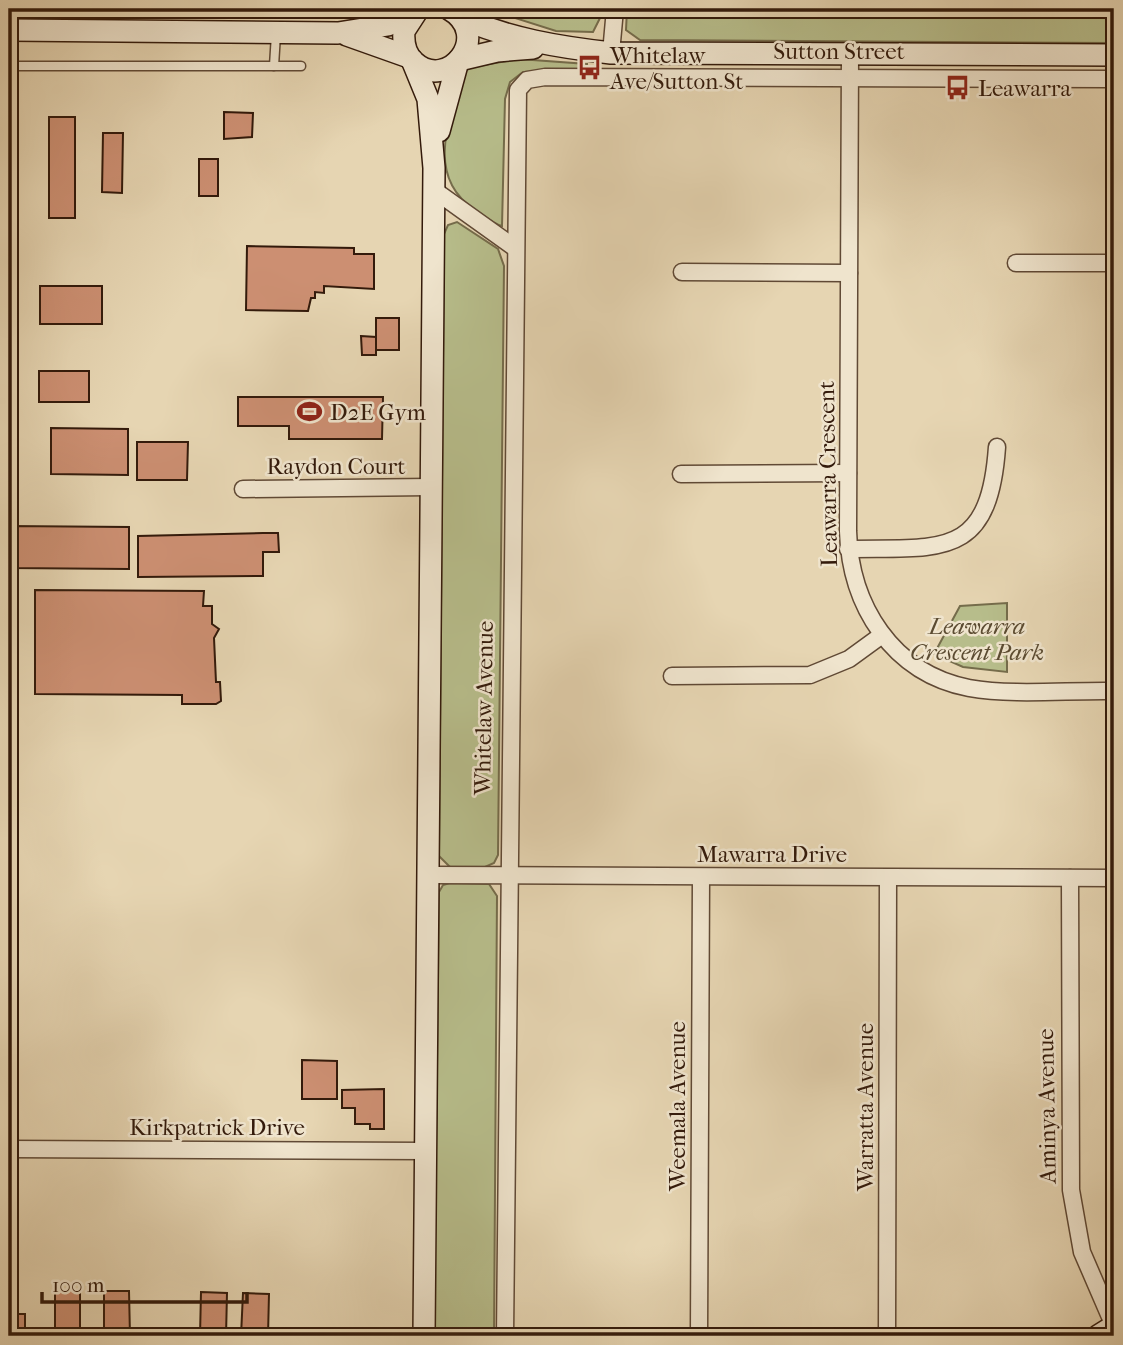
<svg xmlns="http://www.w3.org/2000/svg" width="1123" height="1345" font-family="'IM FELL French Canon',serif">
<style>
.green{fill:#b7bd8b;stroke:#756c4b;stroke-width:2}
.building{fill:#cc8f72;stroke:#331a0b;stroke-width:2}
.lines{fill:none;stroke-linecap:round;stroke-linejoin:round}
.lane-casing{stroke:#604935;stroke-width:11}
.street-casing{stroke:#604935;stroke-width:19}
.secondary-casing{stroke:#331a0b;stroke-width:24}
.lane{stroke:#efe4cd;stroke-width:8}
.street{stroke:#efe4cd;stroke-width:16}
.secondary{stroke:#efe4cd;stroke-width:21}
.labels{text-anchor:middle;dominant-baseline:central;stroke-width:5;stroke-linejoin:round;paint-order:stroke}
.street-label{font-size:23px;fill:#331a0b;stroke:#efe4cd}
.poi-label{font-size:23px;fill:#331a0b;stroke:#efe4cd;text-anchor:start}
.park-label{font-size:23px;font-style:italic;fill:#5b4b31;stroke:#efe4cd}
</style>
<rect width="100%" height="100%" fill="#e6d5b2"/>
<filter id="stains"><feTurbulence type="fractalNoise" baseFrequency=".00286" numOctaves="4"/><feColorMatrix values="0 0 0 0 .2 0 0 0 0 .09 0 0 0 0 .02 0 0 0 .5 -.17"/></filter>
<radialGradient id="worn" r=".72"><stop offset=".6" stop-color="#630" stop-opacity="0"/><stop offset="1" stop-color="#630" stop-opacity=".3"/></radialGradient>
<g class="green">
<path d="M487 9H533L560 13 568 9H596L601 16 593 32 556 31Z"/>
<path d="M627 9H1114V43L640 40 626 30Z"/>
<path d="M519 59 587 64V70L523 72 510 82 505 99 502 226C492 223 483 215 474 209 423 175 451 114 466 68Z"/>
<path d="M457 222 498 249 504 266 498 855 494 863 485 867H450L439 856 444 234 448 225Z"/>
<path d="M1007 603V672L963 667 934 654 960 606Z"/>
<path d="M450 883 489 884 497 896 494 1336H437L434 1326 439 892 443 885Z"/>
</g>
<g class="building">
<path d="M224 112 253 113 252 137 224 139Z"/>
<rect x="49" y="117" width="26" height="101"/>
<path d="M103 133H123L122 193 102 192Z"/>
<rect x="199" y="159" width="19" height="37"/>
<path d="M247 246 354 248V254H374V289L324 286V293L315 292V298H311L308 311 246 310Z"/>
<rect x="40" y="286" width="62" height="38"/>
<rect x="376" y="318" width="23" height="32"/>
<path d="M361 336 376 337V355H362Z"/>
<rect x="39" y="371" width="50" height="31"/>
<path d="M238 397H383L382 439H289V426H238Z"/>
<path d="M51 428 128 429V475L51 474Z"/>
<path d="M137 442H188L187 480H137Z"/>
<path d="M9 526 129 527V569L9 568Z"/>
<path d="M263 533H278L279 552H263V576L138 577V536Z"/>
<path d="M35 590 204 591 203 606H212V624L219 629 214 638 216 682H220L221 701 216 704H182V695L35 694Z"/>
<path d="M302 1060 337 1061V1099H302Z"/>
<path d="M384 1089V1129H370V1124H355V1108H342V1090Z"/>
<rect x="55" y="1290" width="25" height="46"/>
<path d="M104 1291H129L130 1336H104Z"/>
<path d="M201 1292 227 1293 226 1336H200Z"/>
<path d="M243 1293 269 1294 268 1336H241Z"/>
<rect x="9" y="1314" width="16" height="22"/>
</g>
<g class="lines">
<defs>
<g id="lane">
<path d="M9 66H301"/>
<path d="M274 66 276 34"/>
</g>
<g id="street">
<path d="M611 53 615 9"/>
<path d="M850 55 848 531C850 605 892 673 969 688 1015 696 1067 690 1114 691"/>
<path d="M434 190 515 248"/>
<path d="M1016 263H1114"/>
<path d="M682 272 849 273"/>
<path d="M681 474 848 473"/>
<path d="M243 489 430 487"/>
<path d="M848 549C940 547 989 561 997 447"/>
<path d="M672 676 810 675 849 659 882 635"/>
<path d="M429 875 1114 878"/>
<path d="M1070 878 1071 1190 1082 1252 1114 1326"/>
<path d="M9 1149 426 1151"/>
<path d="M505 1336 518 90 527 80 545 77 1114 79"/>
<path d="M699 1336 701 877"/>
<path d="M887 1336 888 878"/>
</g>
<g id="secondary">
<path d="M417 11 404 31C403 43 405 54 414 62 448 93 494 35 449 9"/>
<path d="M461 18C510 39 558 47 611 53L1114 55"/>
<path d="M9 30 338 33 388 25 415 13"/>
<path d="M347 35 409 57"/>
<path d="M412 60 428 99 434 168 424 1336"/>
<path d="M459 60 497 51 533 48"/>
<path d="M439 131 458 61"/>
<path d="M1098 1336 1114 1326"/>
</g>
</defs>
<use href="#lane" class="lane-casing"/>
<use href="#street" class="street-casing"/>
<use href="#secondary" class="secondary-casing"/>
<use href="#lane" class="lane"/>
<use href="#street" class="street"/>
<use href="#secondary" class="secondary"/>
</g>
<defs>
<symbol id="bus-bare" viewBox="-9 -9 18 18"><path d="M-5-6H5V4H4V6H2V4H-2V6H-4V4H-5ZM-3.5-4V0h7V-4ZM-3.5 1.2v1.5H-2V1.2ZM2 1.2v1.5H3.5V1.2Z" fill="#8f2418" stroke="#efe4cd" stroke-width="2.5" paint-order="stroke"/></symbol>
<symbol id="stadium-bare" viewBox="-9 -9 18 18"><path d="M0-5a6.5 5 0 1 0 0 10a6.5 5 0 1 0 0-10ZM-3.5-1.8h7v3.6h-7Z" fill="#8f2418" stroke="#efe4cd" stroke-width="2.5" paint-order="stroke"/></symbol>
</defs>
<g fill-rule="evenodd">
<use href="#bus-bare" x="572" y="50" width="35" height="35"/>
<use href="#bus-bare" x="940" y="70" width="35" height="35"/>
<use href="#stadium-bare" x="292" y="394" width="35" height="35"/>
</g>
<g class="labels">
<g class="street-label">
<text x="839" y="51">Sutton Street</text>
<text x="336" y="466">Raydon Court</text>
<text transform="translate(828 474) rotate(-91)">Leawarra Crescent</text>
<text transform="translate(484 708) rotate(-89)">Whitelaw Avenue</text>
<text x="772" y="854">Mawarra Drive</text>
<text transform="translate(677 1106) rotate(-90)">Weemala Avenue</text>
<text transform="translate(1047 1106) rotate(-91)">Aminya Avenue</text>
<text transform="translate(865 1107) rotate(-90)">Warratta Avenue</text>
<text x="217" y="1127">Kirkpatrick Drive</text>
</g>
<g class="poi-label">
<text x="610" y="55">Whitelaw<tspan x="610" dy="26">Ave/Sutton St</tspan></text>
<text x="978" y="88">Leawarra</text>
<text x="330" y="412">D2E Gym</text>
</g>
<g class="park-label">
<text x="977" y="626">Leawarra<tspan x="977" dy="26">Crescent Park</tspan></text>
</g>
</g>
<rect width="1123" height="1345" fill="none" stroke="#e6d5b2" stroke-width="35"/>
<rect x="10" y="10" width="1102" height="1324" fill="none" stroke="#331a0b" stroke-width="3.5"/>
<rect x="18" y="18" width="1088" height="1310" fill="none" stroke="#331a0b" stroke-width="2"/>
<path d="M42 1292v10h205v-10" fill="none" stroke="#331a0b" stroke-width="3.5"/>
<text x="52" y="1292" font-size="21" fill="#331a0b" stroke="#efe4cd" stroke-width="5" paint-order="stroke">100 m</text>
<rect width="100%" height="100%" filter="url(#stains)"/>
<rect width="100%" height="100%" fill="url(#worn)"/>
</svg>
